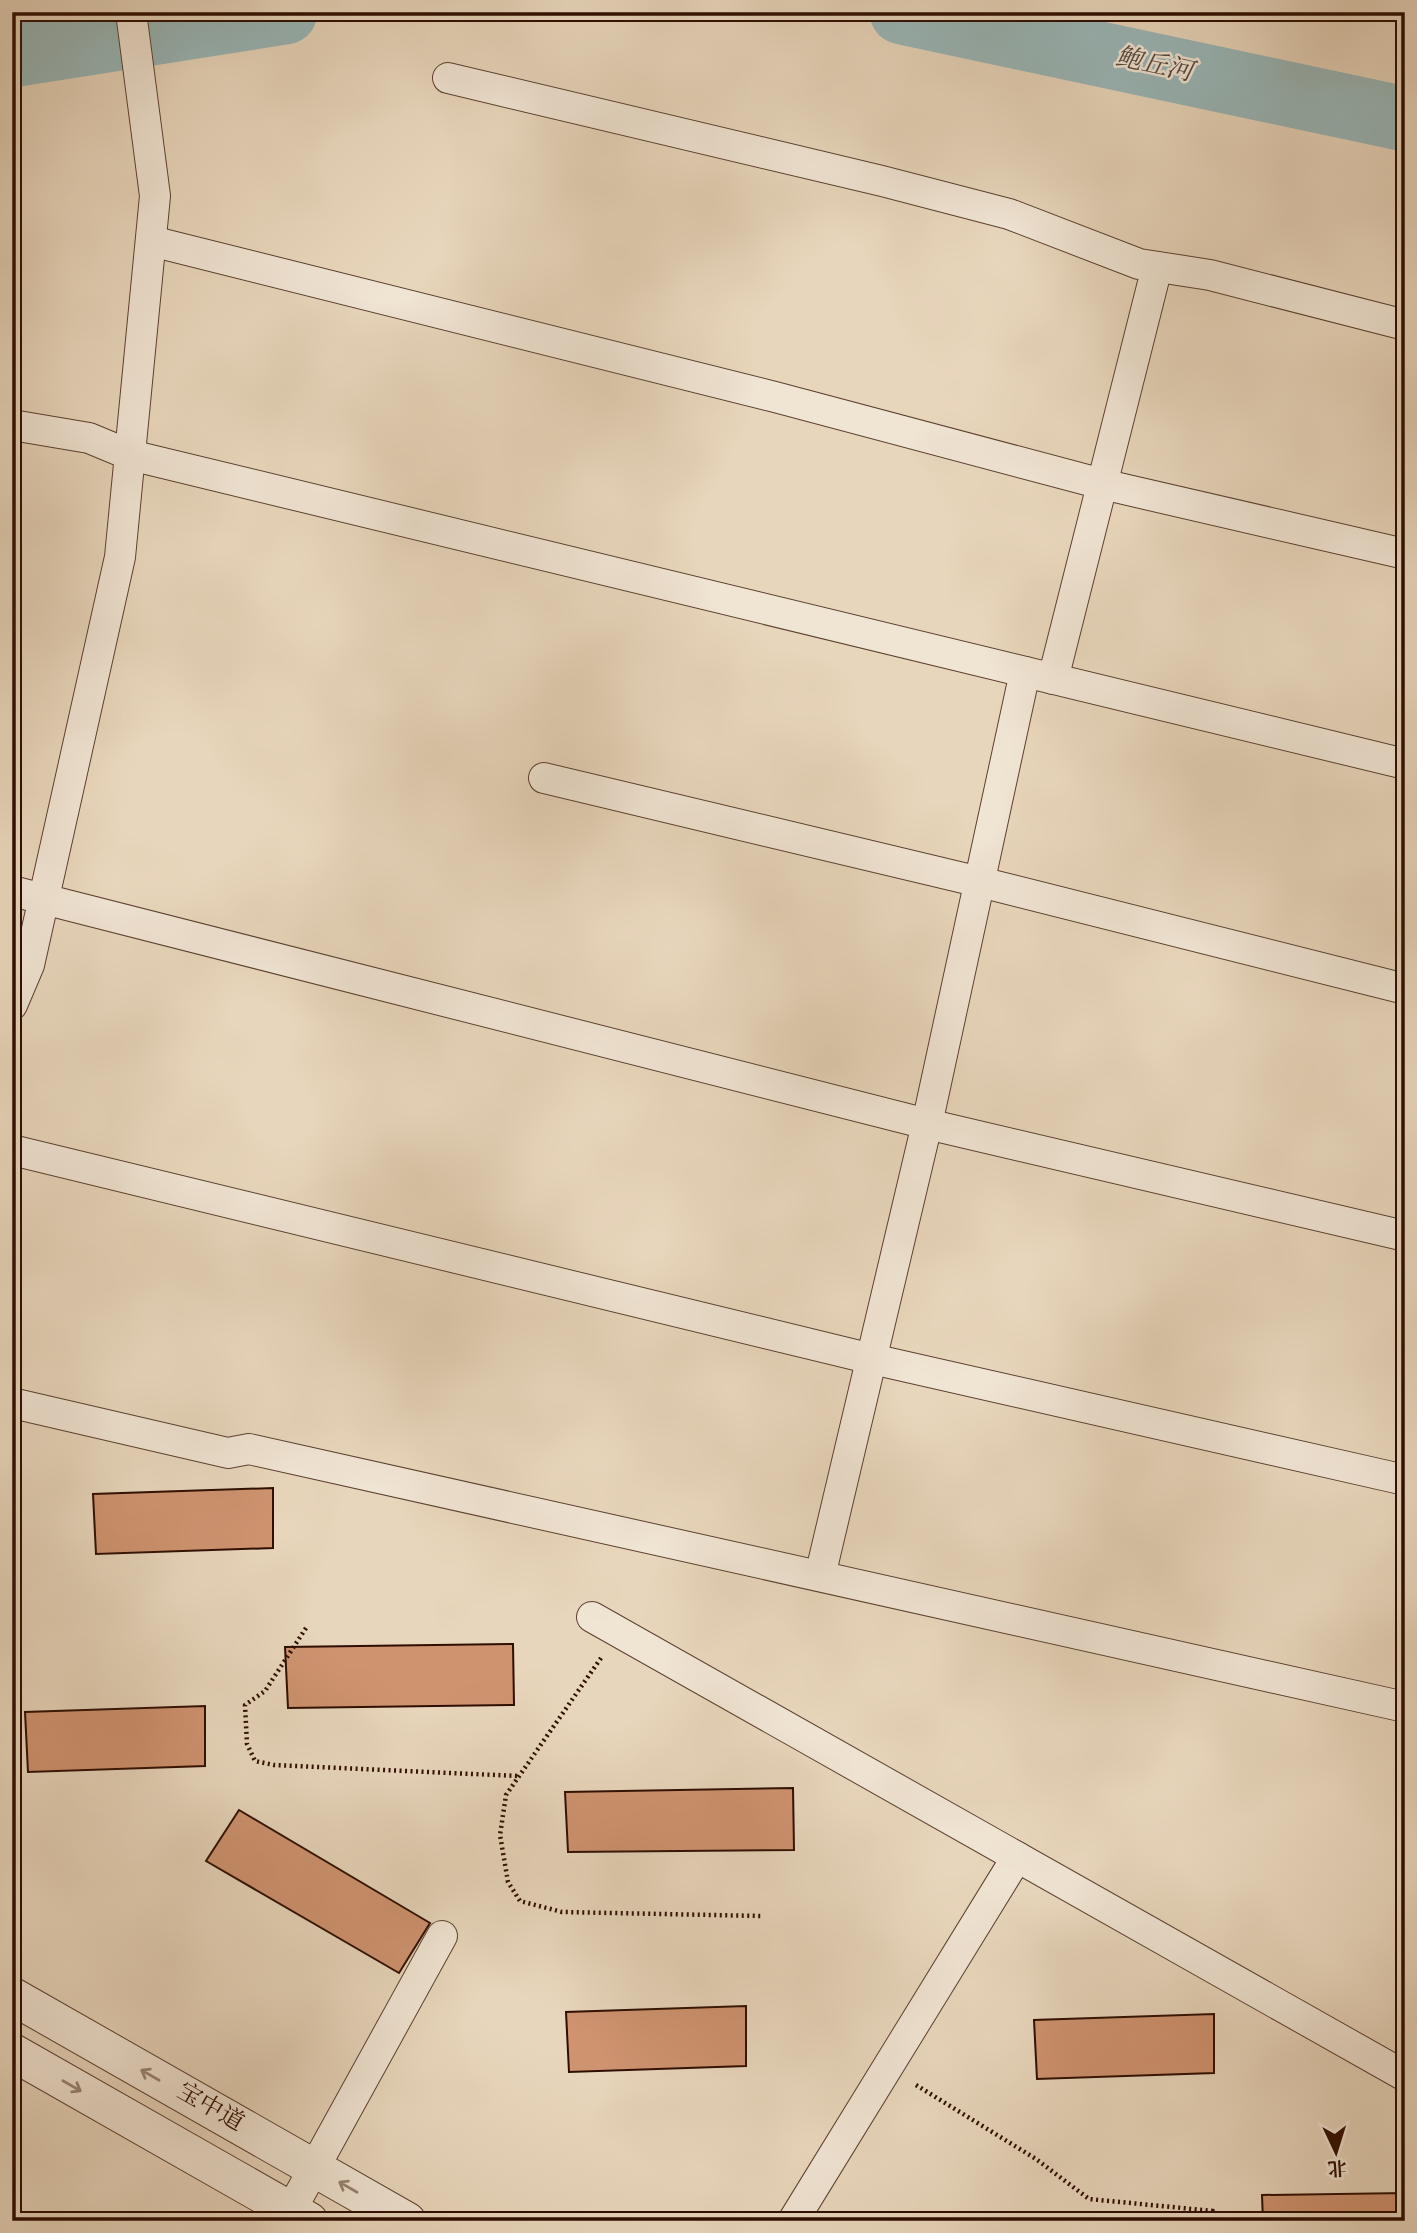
<svg xmlns="http://www.w3.org/2000/svg" width="1417" height="2233" font-family="'Sorts Mill Goudy','Noto Serif SC',serif">
<style>
.lines{fill:none;stroke-linecap:round;stroke-linejoin:round}
.river{stroke:#99b7b8;stroke-width:65}
.building{fill:#cf9370;stroke:#2e0e01;stroke-width:2}
.minor-casing{stroke:#5c4030;stroke-width:32}
.tertiary-casing{stroke:#5c4030;stroke-width:39}
.path{stroke:#2e0e01;stroke-width:4.5;stroke-dasharray:2 3.5;stroke-linecap:butt}
.minor{stroke:#f0e4d3;stroke-width:30}
.tertiary{stroke:#f0e4d3;stroke-width:37}
.oneway{stroke:#998474}
.labels{text-anchor:middle;dominant-baseline:central;stroke-width:5;stroke-linejoin:round;paint-order:stroke}
.street-label{font-size:24px;fill:#2e0e01;stroke:#f0e4d3}
.water-label{font-size:26px;font-style:italic;fill:#534941;stroke:#f0e4d3}
</style>
<rect width="100%" height="100%" fill="#e8d6bc"/>
<filter id="stains"><feTurbulence type="fractalNoise" baseFrequency=".00286" numOctaves="4"/><feColorMatrix values="0 0 0 0 .2 0 0 0 0 .09 0 0 0 0 .02 0 0 0 .5 -.17"/></filter>
<radialGradient id="worn" r=".72"><stop offset=".6" stop-color="#630" stop-opacity="0"/><stop offset="1" stop-color="#630" stop-opacity=".3"/></radialGradient>
<g class="lines">
<g class="river">
<path d="M902 12 1405 119"/>
<path d="M12 55 285 12"/>
</g>
</g>
<g class="building">
<path d="M273 1488V1548L96 1554 93 1494Z"/>
<path d="M513 1644 514 1705 288 1708 285 1647Z"/>
<path d="M205 1706V1766L28 1772 25 1712Z"/>
<path d="M793 1788 794 1850 568 1852 565 1792Z"/>
<path d="M239 1810 430 1923 399 1973 206 1861Z"/>
<path d="M746 2006V2066L569 2072 566 2012Z"/>
<path d="M1214 2014V2073L1037 2079 1034 2020Z"/>
<path d="M1405 2193V2221H1263L1262 2195Z"/>
</g>
<g class="lines">
<defs>
<g id="minor">
<path d="M448 78 882 181 1009 214 1139 264 1210 275 1405 325"/>
<path d="M151 241 775 397 1102 484 1405 554"/>
<path d="M12 425 89 438 130 455 1405 764"/>
<path d="M1053 679 1157 267"/>
<path d="M544 778 980 882 1405 989"/>
<path d="M12 891 927 1124 1405 1236"/>
<path d="M12 1005 29 965 120 557 155 196 131 12"/>
<path d="M12 1150 872 1359 1405 1480"/>
<path d="M12 1403 228 1453 249 1449 1405 1707"/>
<path d="M820 1576 927 1124 1025 672"/>
<path d="M592 1617 1405 2076"/>
<path d="M291 2210 442 1936"/>
<path d="M793 2221 1017 1857"/>
</g>
<g id="tertiary">
<path d="M12 1996 407 2221"/>
<path d="M12 2052 309 2221"/>
</g>
</defs>
<use href="#minor" class="minor-casing"/>
<use href="#tertiary" class="tertiary-casing"/>
<g class="path">
<path d="M306 1628 265 1691 245 1705 247 1744 255 1761 274 1765 518 1776"/>
<path d="M601 1658 506 1795 500 1835 508 1882 520 1901 562 1912 762 1916"/>
<path d="M916 2085 1036 2159 1089 2199 1213 2211 1215 2221"/>
</g>
<use href="#minor" class="minor"/>
<use href="#tertiary" class="tertiary"/>
</g>
<defs><path id="oneway-shaft" d="M-6 0H5M1.5-3L5.5 0L1.5 3" fill="none" stroke-width="1.6" stroke-linecap="round" stroke-linejoin="round" transform="scale(1.75)"/></defs>
<g class="oneway">
<use href="#oneway-shaft" transform="translate(150 2075) rotate(-150)"/>
<use href="#oneway-shaft" transform="translate(72 2086) rotate(30)"/>
<use href="#oneway-shaft" transform="translate(348 2187) rotate(-150)"/>
</g>
<g class="labels">
<g class="street-label">
<text transform="translate(210 2108) rotate(30)">宝中道</text>
</g>
<g class="water-label">
<text transform="translate(1154 66) rotate(12)">鲍丘河</text>
</g>
</g>
<rect width="1417" height="2233" fill="none" stroke="#e8d6bc" stroke-width="42"/>
<rect x="14" y="14" width="1389" height="2205" fill="none" stroke="#2e0e01" stroke-width="3.5"/>
<rect x="21" y="21" width="1375" height="2191" fill="none" stroke="#2e0e01" stroke-width="2"/>
<g transform="translate(1336 2152) rotate(176)" stroke="#f0e4d3" stroke-width="5" paint-order="stroke">
<path d="M0-5L12 26L0 18L-12 26Z" fill="#2e0e01"/>
<text y="-10" font-size="19" font-weight="bold" text-anchor="middle" fill="#2e0e01">北</text>
</g>
<rect width="100%" height="100%" filter="url(#stains)"/>
<rect width="100%" height="100%" fill="url(#worn)"/>
</svg>
